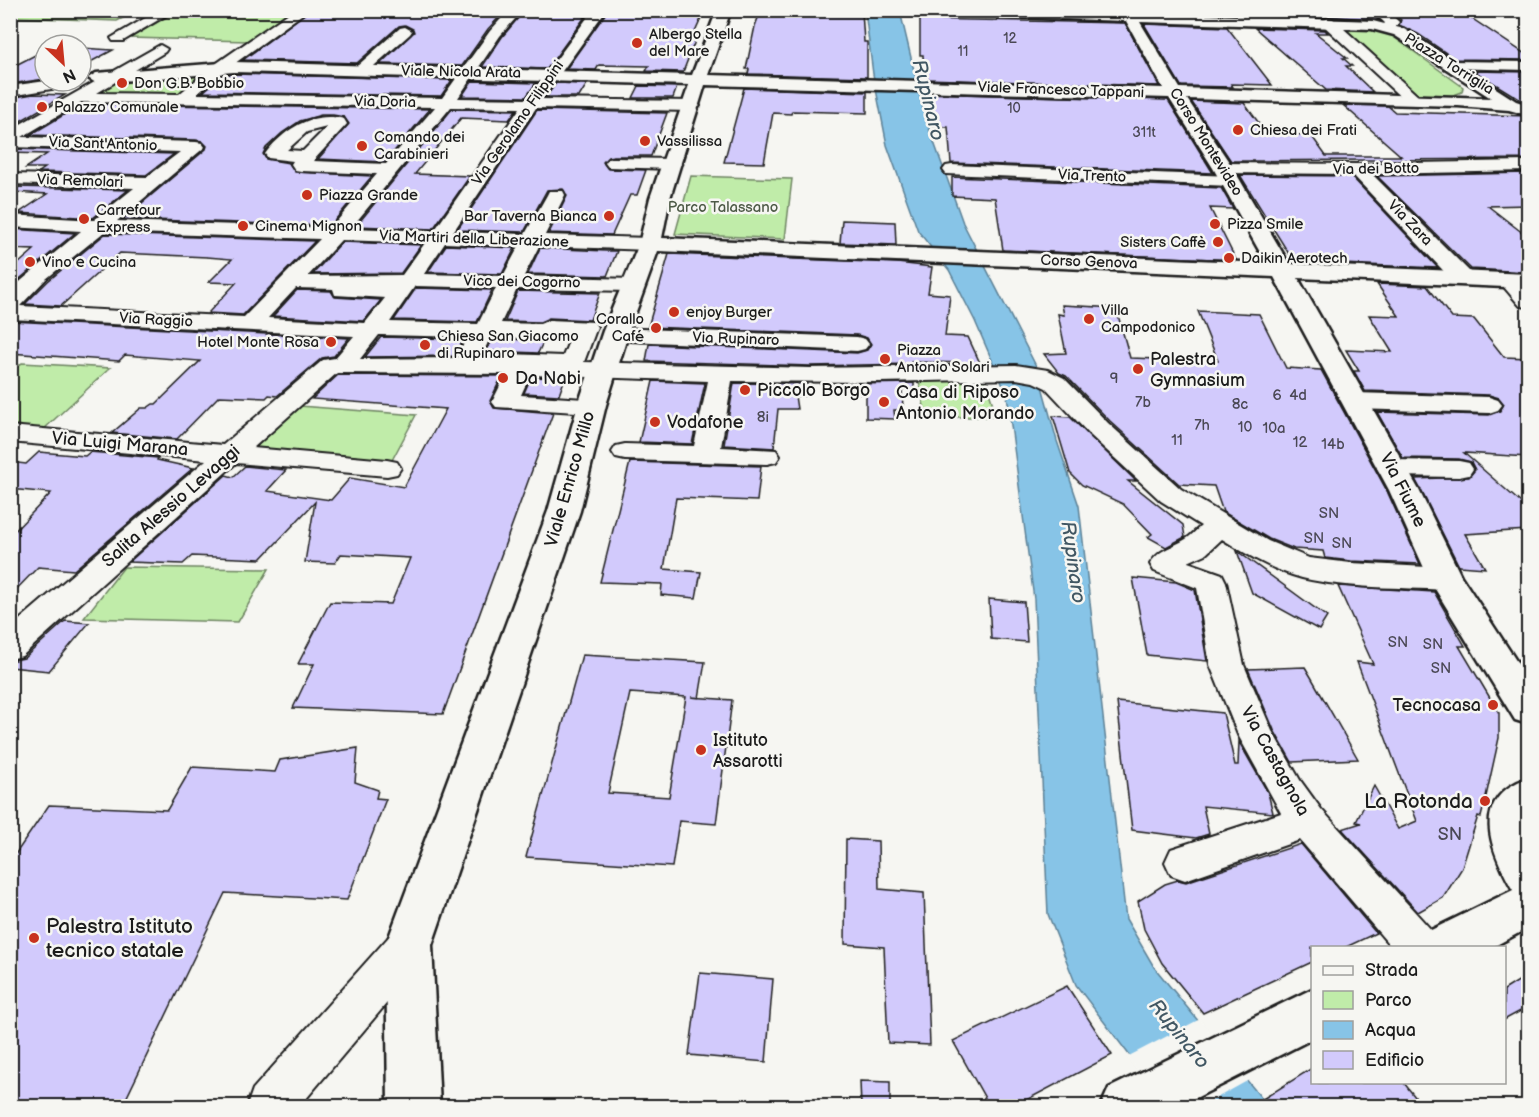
<svg xmlns="http://www.w3.org/2000/svg" width="1539" height="1117" font-family="'Balsamiq Sans',sans-serif">
<style>
.green{fill:#c0eca9;stroke:#6e8462;stroke-width:1.5}
.water{fill:#87c4e7;stroke:#5c8196;stroke-width:1.5}
.pier{fill:#f6f6f2}
.building{fill:#d2cafc;stroke:#1c1c1c;stroke-width:1.5;fill-rule:evenodd}
.lines{fill:none;stroke-linecap:round;stroke-linejoin:round}
.minor-casing{stroke:#1c1c1c;stroke-width:4}
.major-casing{stroke:#1c1c1c;stroke-width:5}
.minor{fill:#f6f6f2;fill-rule:evenodd}
.major{fill:#f6f6f2;fill-rule:evenodd}
.poi-dot{fill:#c8321e;stroke:#f6f6f2;stroke-width:2}
.labels{text-anchor:middle;dominant-baseline:central;stroke-width:5;stroke-linejoin:round;paint-order:stroke}
.far-number-label{font-size:14px;fill:#4a4854}
.far-poi-label{font-size:15px;fill:#1c1c1c;stroke:#f6f6f2;text-anchor:start}
.far-street-label{font-size:15px;fill:#1c1c1c;stroke:#f6f6f2}
.far-park-label{font-size:15px;fill:#4d5a46;stroke:#f6f6f2}
.number-label{font-size:15px;fill:#4a4854}
.poi-label{font-size:18px;fill:#1c1c1c;stroke:#f6f6f2;text-anchor:start}
.street-label{font-size:18px;fill:#1c1c1c;stroke:#f6f6f2}
.near-number-label{font-size:18px;fill:#4a4854}
.water-label{font-size:20px;font-style:italic;fill:#415763;stroke:#f6f6f2}
.near-poi-label{font-size:21px;fill:#1c1c1c;stroke:#f6f6f2;text-anchor:end}
</style>
<rect width="100%" height="100%" fill="#f6f6f2"/>
<filter id="ink" filterUnits="userSpaceOnUse"><feTurbulence type="fractalNoise" baseFrequency=".0167" numOctaves="2"/><feDisplacementMap in="SourceGraphic" scale="12" xChannelSelector="R" yChannelSelector="G"/><feConvolveMatrix kernelMatrix="1 2 1 2 8 2 1 2 1" color-interpolation-filters="sRGB"/></filter>
<g filter="url(#ink)">
<g class="green">
<path d="M22 10H137V11L117 21 11 17Z"/>
<path d="M177 11H293L248 41 130 38Z"/>
<path d="M1335 26 1370 28 1388 33 1463 87 1462 92 1451 96H1412Z"/>
<path d="M207 73 178 96 95 94 119 79Z"/>
<path d="M691 176 792 179 785 239 675 234Z"/>
<path d="M22 363 110 368 44 429 11 426 10 373Z"/>
<path d="M918 376 984 377 997 417H926Z"/>
<path d="M299 406 416 415 391 462 252 451Z"/>
<path d="M124 567 269 569 238 622 84 618Z"/>
</g>
<path class="water" d="M865 11H900L925 117 963 223 1037 368 1057 441 1079 506 1126 919 1154 967 1268 1106H1168L1076 985 1048 914 1034 599 1007 395 975 321 949 270 918 231 887 145 873 74Z"/>
<path class="pier" d="M1200 1019 1249 1080 1202 1106H1164L1127 1057Z"/>
<g class="building">
<path d="M310 10H506L488 29 462 66 380 64 414 32 413 29 405 25 399 26 357 63 243 60Z"/>
<path d="M525 10H590L547 69 482 67 502 37Z"/>
<path d="M608 10H705L691 41H695L683 72 646 71 649 66 599 65 596 70 566 69Z"/>
<path d="M761 10 862 12 864 42H867V77L748 74 749 69H746L755 26Z"/>
<path d="M1235 10H1369L1379 20 1328 16 1239 14Z"/>
<path d="M1390 10H1459L1528 56V60L1455 59 1418 34 1399 25 1401 20Z"/>
<path d="M920 19 1125 23 1159 86 924 79 923 55H920Z"/>
<path d="M1144 24 1227 27 1272 85 1231 84 1233 87 1181 86Z"/>
<path d="M1255 28 1325 30 1328 33H1316L1347 58H1343L1352 66H1346L1373 92 1326 90Z"/>
<path d="M81 48 113 50 81 67Z"/>
<path d="M45 50V79L10 84V68Z"/>
<path d="M1474 71 1528 72V103L1521 100Z"/>
<path d="M234 74 452 80 441 96 203 92 223 75Z"/>
<path d="M472 81 536 83 526 97 462 96Z"/>
<path d="M556 83 587 84 579 97H546Z"/>
<path d="M639 86 677 87 673 98H633Z"/>
<path d="M744 88 867 92V113L792 111 791 114 773 113 764 163 724 162Z"/>
<path d="M925 93 1168 100 1213 173 951 163 948 127H933Z"/>
<path d="M33 94 65 95 10 127V98Z"/>
<path d="M1191 101 1244 103 1267 134 1311 135 1326 156H1401L1343 105 1388 106 1395 112 1528 116V159L1231 161Z"/>
<path d="M82 104 430 109 385 162 318 159 349 124 344 117 333 115H321L300 121 282 133 266 148 263 154 266 159 289 163 295 172 372 176 330 226 123 219 206 149 207 146 202 141 196 140 30 135Z"/>
<path d="M452 109 516 110 509 120 461 118 415 174 470 176 433 229 356 226Z"/>
<path d="M537 110 667 113 651 156H614L608 157 603 162 608 169 646 170 637 195H630L612 235 549 233 567 196 563 189 547 190 524 232 457 230Z"/>
<path d="M13 149 174 154 146 175 39 172 45 168H26L47 154 10 153Z"/>
<path d="M1528 173V205L1488 206 1528 237V272L1471 269 1377 176Z"/>
<path d="M1240 175 1351 176 1438 268 1294 262Z"/>
<path d="M952 177 1221 188 1233 209 1210 208 1236 260 1003 250 995 198 952 196Z"/>
<path d="M19 187 128 190 93 218 19 213 47 194 11 192Z"/>
<path d="M842 220 895 222 896 245 840 243Z"/>
<path d="M10 229 75 233 10 287V271L34 250 10 249Z"/>
<path d="M105 234 315 241 243 315 208 313 236 283 209 282 232 259 207 257 120 253 61 306 25 304 48 281Z"/>
<path d="M342 242 421 245 401 273 313 274Z"/>
<path d="M446 245 515 248 502 274 428 272Z"/>
<path d="M540 248 606 251H617L607 276 528 274Z"/>
<path d="M669 254 897 263 932 267 928 293 950 295 945 336 968 337 980 363 911 362V364L810 366 646 361 649 344 857 353 867 350 871 344 867 338 857 335 648 327Z"/>
<path d="M1377 284 1427 286 1452 318 1474 319 1504 357 1528 358V457L1464 453 1528 509V530L1465 534 1485 568 1459 566 1415 479 1469 477 1475 470 1471 462 1459 459 1403 458 1377 412 1489 415 1500 411 1504 404 1499 398 1489 395 1365 391 1354 371H1359L1346 350 1392 352 1369 315 1399 316Z"/>
<path d="M416 288 492 290 477 322 394 320Z"/>
<path d="M297 290 331 291 335 297 381 300 364 321 273 316Z"/>
<path d="M518 291 600 293 590 320 549 318 540 322 505 321Z"/>
<path d="M1062 305 1116 308 1130 358 1218 361 1198 311 1259 314 1286 368 1321 370 1387 491 1420 564 1351 561 1325 558 1323 551 1294 549 1269 539 1223 512 1214 486 1179 484 1110 421 1066 376 1059 373 1044 354 1066 353 1058 314 1064 315Z"/>
<path d="M10 321 349 338 334 356 322 358 277 396 269 395 266 398 219 396 177 439 112 433 141 408H147L153 404H156L200 361 125 355 119 361 10 353Z"/>
<path d="M381 337 463 339 456 356 365 357Z"/>
<path d="M493 339 544 340 538 353 486 351Z"/>
<path d="M338 375 502 376 490 401 494 408 553 413 443 714 293 708 314 664H298L330 602 391 604 410 558 341 554 335 563 305 562 315 502 261 559 192 556 183 564 129 562 226 475 233 477 245 466 286 470 267 491 331 500 350 478 404 487 446 409 312 399Z"/>
<path d="M531 377 565 378 559 395 524 393Z"/>
<path d="M653 381 705 383 692 444 639 442Z"/>
<path d="M734 383 807 384 808 396H795L797 409H778L774 448 724 445Z"/>
<path d="M914 383V390L902 389 903 410H894L895 419 866 418V394H853V384Z"/>
<path d="M1053 416 1070 417 1136 481H1128L1183 525 1185 537 1166 547 1148 537 1152 534 1123 504 1082 485 1070 473Z"/>
<path d="M39 452 85 456 90 452 158 458 157 460 193 468 74 570 38 567 10 596V536L51 493 10 489V462L26 464Z"/>
<path d="M630 462 761 466 757 501 676 498 664 569 701 572 696 598 661 595 662 584 600 582Z"/>
<path d="M1237 551 1327 617 1319 630 1252 593Z"/>
<path d="M1133 578 1176 582 1195 590 1207 661 1147 655Z"/>
<path d="M1338 586 1434 592 1465 646H1459L1499 713V738L1485 801 1481 817 1478 816 1462 868 1443 898 1418 912 1342 829 1361 823 1356 822 1374 786 1398 829 1417 821 1357 662 1373 664Z"/>
<path d="M989 599 1024 602 1027 642 991 639Z"/>
<path d="M65 621 89 623 49 671 10 667V661L24 658Z"/>
<path d="M582 655 705 662 699 698 691 697 732 700 716 824 679 821 672 867 526 857ZM630 693 686 697 669 797 608 793Z"/>
<path d="M1305 667 1311 677 1358 759 1292 762 1274 730 1248 669Z"/>
<path d="M1117 702 1223 713 1235 765H1238L1239 742 1268 793 1273 813 1203 806 1209 834 1196 838 1132 830Z"/>
<path d="M358 748 355 782 378 790 376 798 386 799 347 900 225 893 122 1107H10V862L49 805 167 810 192 767 275 772 280 760Z"/>
<path d="M846 839 878 841 879 889 924 893 930 1045 888 1043 884 947 845 944Z"/>
<path d="M1301 844 1376 933 1344 948H1312V962L1203 1013 1162 963 1144 929 1138 901 1165 884 1178 880 1186 882Z"/>
<path d="M700 973 773 979 766 1062 689 1055Z"/>
<path d="M1528 975V1007L1504 1020V990Z"/>
<path d="M1067 986 1112 1055 1013 1107H990L953 1041Z"/>
<path d="M1312 1068V1083H1404L1423 1107H1250Z"/>
<path d="M860 1081 890 1082V1107H861Z"/>
</g>
<g class="lines">
<defs>
<g id="minor">
<path d="M159 10H175L123 41H113L111 38Z"/>
<path d="M293 10H308L227 69 197 94 442 98 490 31 509 10H523L500 36 458 98 527 99 593 10H606L542 99 692 101 700 106 692 111 536 108 453 232 525 234 547 195 549 191H563L565 195 545 235 650 238 657 240 660 244 657 248 650 250 539 246 524 276 633 279 641 280 644 285 641 290 633 291 517 289 501 323 540 324 549 320 594 322 597 327 584 362 810 368 1016 365 1048 370 1064 378 1108 423 1181 489 1268 541 1309 558 1351 563 1446 568 1457 571 1461 579 1457 587 1446 590C1399 587 1348 589 1302 578 1274 571 1246 554 1222 539L1206 554 1188 562 1222 574 1226 582 1244 665 1272 731 1300 780 1321 809 1435 934 1441 948H1392L1300 840 1185 880 1171 875 1165 862 1171 849 1281 813 1238 735 1210 665 1197 588 1154 571 1150 564C1159 549 1172 548 1186 539 1191 536 1196 530 1201 526L1161 501 1090 435 1046 388 1033 382 1016 379 879 382 732 381 721 447 776 450 780 456 776 462 767 464 625 460 616 458 612 452 616 446 625 444 694 446 708 381 530 375 521 395 601 400 605 405 601 410 592 413 496 407 492 402 506 374 337 373 253 448 387 460 397 462 401 468 397 474 387 476 236 463 22 656 10 659V628L206 460 10 442V426L223 445 323 360 335 358 354 336 10 319V290L81 231 10 227V215L94 220 134 188 10 184V174L147 177 180 152 10 147V130L160 45 167 49 165 52 97 93 179 94 217 63ZM81 102 435 107 386 164 313 161 347 124 344 119C313 111 287 128 268 150L265 154 268 158 293 161 291 164 295 170 301 171 377 174 331 228 117 221 205 147 202 143 196 142 22 137ZM451 107 520 108 434 231 351 228ZM327 127 303 151 287 150 307 132ZM104 232 320 239 244 317 20 306 46 279ZM341 240 425 243 402 275 308 276ZM445 243 519 246 503 276 424 274ZM415 286 496 288 478 324 390 322ZM296 288 333 289 335 295 385 298 365 323 268 318ZM557 334H572L563 356 483 353 490 338 493 337 548 338ZM379 335H381L467 337 457 358 360 359Z"/>
<path d="M1371 10H1386L1399 22 1393 31H1383L1381 28 1385 23Z"/>
<path d="M1328 18 1333 19 1419 97 1421 100 1419 103H1407L1323 25 1321 22Z"/>
<path d="M405 27 412 31 410 34 366 73H356L354 70 356 67 400 28Z"/>
<path d="M1450 61 1528 62V70L1445 68 1443 65 1445 62Z"/>
<path d="M81 78 84 81 81 84 10 96V86L46 81H81Z"/>
<path d="M614 158 672 159 678 160 681 164 678 168 672 169 608 167 605 163 608 159Z"/>
<path d="M1528 161V171L1372 174 1471 273 1474 278 1471 283 1463 284 1455 283 1352 174 1223 173 1217 172 1214 168 1217 164 1223 163 1357 164Z"/>
<path d="M952 165 1231 176 1237 177 1240 181 1237 185 1231 186 946 174 943 170 946 166Z"/>
<path d="M1509 274 1517 275 1528 288V307L1520 306 1498 280 1501 275Z"/>
<path d="M615 328 857 337 865 339 869 344 865 349 857 351 607 340 603 335 607 330Z"/>
<path d="M1355 393 1489 397 1498 400 1502 405 1498 410 1489 413 1355 409 1346 406 1342 401 1346 396Z"/>
<path d="M1391 460 1459 461 1469 463 1473 469 1469 475 1459 477 1391 476 1381 474 1377 468 1381 462Z"/>
<path d="M409 925 424 931 430 945 424 959 300 1106H247L253 1089 394 931Z"/>
</g>
<g id="major">
<path d="M717 10H731L708 75 1163 88 1126 21 926 14 919 10 1130 12 1373 21 1404 29 1516 101 1528 105 1527 115 1509 110 1458 106 1187 99 1233 168 1289 264 1528 274V288L1298 278 1419 490 1461 576 1528 679V724L1515 720 1429 579 1389 490 1274 277 658 251 629 331 606 405 580 511 432 945 440 1106H388L386 945 548 511 578 405 603 331 639 244 650 198 689 85 234 72 96 83 88 78 96 73 234 62 692 75ZM1140 22 1372 29 1394 35 1491 98 1180 88ZM705 85 1169 98 1213 168 1266 263 662 238 670 198Z"/>
<path d="M1528 778V928L1491 948H1420L1427 932 1513 890C1490 849 1469 798 1528 778Z"/>
<path d="M1312 989V1039L1180 1106H1101L1109 1088Z"/>
</g>
</defs>
<use href="#minor" class="minor-casing"/>
<use href="#major" class="major-casing"/>
<use href="#minor" class="minor"/>
<use href="#major" class="major"/>
</g>
</g>
<g class="poi-dot">
<circle cx="637" cy="43" r="6"/>
<circle cx="122" cy="83" r="6"/>
<circle cx="42" cy="107" r="6"/>
<circle cx="1238" cy="130" r="6"/>
<circle cx="645" cy="141" r="6"/>
<circle cx="362" cy="146" r="6"/>
<circle cx="307" cy="195" r="6"/>
<circle cx="609" cy="216" r="6"/>
<circle cx="84" cy="219" r="6"/>
<circle cx="1215" cy="224" r="6"/>
<circle cx="243" cy="226" r="6"/>
<circle cx="1218" cy="242" r="6"/>
<circle cx="1229" cy="258" r="6"/>
<circle cx="30" cy="262" r="6"/>
<circle cx="674" cy="312" r="6"/>
<circle cx="1089" cy="319" r="6"/>
<circle cx="656" cy="328" r="6"/>
<circle cx="331" cy="342" r="6"/>
<circle cx="425" cy="345" r="6"/>
<circle cx="885" cy="359" r="6"/>
<circle cx="1138" cy="369" r="6"/>
<circle cx="503" cy="378" r="6"/>
<circle cx="745" cy="390" r="6"/>
<circle cx="884" cy="402" r="6"/>
<circle cx="655" cy="422" r="6"/>
<circle cx="1493" cy="705" r="6"/>
<circle cx="701" cy="750" r="6"/>
<circle cx="1485" cy="801" r="6"/>
<circle cx="34" cy="938" r="6"/>
</g>
<g class="labels">
<g class="far-number-label">
<text x="1010" y="38">12</text>
<text x="963" y="51">11</text>
<text x="1014" y="108">10</text>
<text x="1144" y="132">311t</text>
</g>
<g class="far-poi-label">
<text x="649" y="34">Albergo Stella<tspan x="649" dy="17">del Mare</tspan></text>
<text x="134" y="83">Don G.B. Bobbio</text>
<text x="54" y="107">Palazzo Comunale</text>
<text x="1250" y="130">Chiesa dei Frati</text>
<text x="374" y="137">Comando dei<tspan x="374" dy="17">Carabinieri</tspan></text>
<text x="657" y="141">Vassilissa</text>
<text x="319" y="195">Piazza Grande</text>
<text x="96" y="210">Carrefour<tspan x="96" dy="17">Express</tspan></text>
<text x="597" y="216" text-anchor="end">Bar Taverna Bianca</text>
<text x="1227" y="224">Pizza Smile</text>
<text x="255" y="226">Cinema Mignon</text>
<text x="1206" y="242" text-anchor="end">Sisters Caffè</text>
<text x="1241" y="258">Daikin Aerotech</text>
<text x="42" y="262">Vino e Cucina</text>
<text x="1101" y="310">Villa<tspan x="1101" dy="17">Campodonico</tspan></text>
<text x="686" y="312">enjoy Burger</text>
<text x="644" y="319" text-anchor="end">Corallo<tspan x="644" dy="17">Café</tspan></text>
<text x="437" y="336">Chiesa San Giacomo<tspan x="437" dy="17">di Rupinaro</tspan></text>
<text x="319" y="342" text-anchor="end">Hotel Monte Rosa</text>
<text x="897" y="350">Piazza<tspan x="897" dy="17">Antonio Solari</tspan></text>
</g>
<g class="far-street-label">
<text transform="translate(1449 64) rotate(32)">Piazza Torriglia</text>
<text transform="translate(461 72) rotate(1)">Viale Nicola Arata</text>
<text transform="translate(1061 90) rotate(2)">Viale Francesco Tappani</text>
<text transform="translate(385 102) rotate(1)">Via Doria</text>
<text transform="translate(518 123) rotate(-55)">Via Gerolamo Filippini</text>
<text transform="translate(1206 142) rotate(58)">Corso Montevideo</text>
<text transform="translate(103 144) rotate(2)">Via Sant'Antonio</text>
<text transform="translate(1376 169) rotate(-1)">Via dei Botto</text>
<text transform="translate(1092 176) rotate(2)">Via Trento</text>
<text transform="translate(80 181) rotate(2)">Via Remolari</text>
<text transform="translate(1410 223) rotate(46)">Via Zara</text>
<text transform="translate(474 239) rotate(2)">Via Martiri della Liberazione</text>
<text transform="translate(1089 262) rotate(2)">Corso Genova</text>
<text transform="translate(522 282) rotate(1)">Vico dei Cogorno</text>
<text transform="translate(156 320) rotate(3)">Via Raggio</text>
<text transform="translate(736 339) rotate(2)">Via Rupinaro</text>
</g>
<g class="far-park-label">
<text x="723" y="207">Parco Talassano</text>
</g>
<g class="number-label">
<text x="1114" y="378">9</text>
<text x="1277" y="395">6</text>
<text x="1298" y="395">4d</text>
<text x="1143" y="402">7b</text>
<text x="1240" y="404">8c</text>
<text x="763" y="417">8i</text>
<text x="1202" y="425">7h</text>
<text x="1245" y="427">10</text>
<text x="1274" y="428">10a</text>
<text x="1177" y="440">11</text>
<text x="1300" y="442">12</text>
<text x="1333" y="444">14b</text>
<text x="1329" y="513">SN</text>
<text x="1314" y="538">SN</text>
<text x="1342" y="543">SN</text>
<text x="1398" y="642">SN</text>
<text x="1433" y="644">SN</text>
<text x="1441" y="668">SN</text>
</g>
<g class="poi-label">
<text x="1150" y="359">Palestra<tspan x="1150" dy="21">Gymnasium</tspan></text>
<text x="515" y="378">Da Nabi</text>
<text x="757" y="390">Piccolo Borgo</text>
<text x="896" y="392">Casa di Riposo<tspan x="896" dy="21">Antonio Morando</tspan></text>
<text x="667" y="422">Vodafone</text>
<text x="1481" y="705" text-anchor="end">Tecnocasa</text>
<text x="713" y="740">Istituto<tspan x="713" dy="21">Assarotti</tspan></text>
</g>
<g class="street-label">
<text transform="translate(120 444) rotate(5)">Via Luigi Marana</text>
<text transform="translate(570 479) rotate(-74)">Viale Enrico Millo</text>
<text transform="translate(1403 490) rotate(63)">Via Fiume</text>
<text transform="translate(171 506) rotate(-41)">Salita Alessio Levaggi</text>
<text transform="translate(1275 761) rotate(61)">Via Castagnola</text>
</g>
<g class="near-number-label">
<text x="1450" y="834">SN</text>
</g>
<g class="water-label">
<text transform="translate(928 100) rotate(76)">Rupinaro</text>
<text transform="translate(1073 562) rotate(82)">Rupinaro</text>
<text transform="translate(1179 1034) rotate(51)">Rupinaro</text>
</g>
<g class="near-poi-label">
<text x="1473" y="801">La Rotonda</text>
<text x="46" y="926" text-anchor="start">Palestra Istituto<tspan x="46" dy="24">tecnico statale</tspan></text>
</g>
</g>
<rect width="1539" height="1117" fill="none" stroke="#f6f6f2" stroke-width="36"/>
<rect x="18" y="18" width="1503" height="1081" fill="none" stroke="#1c1c1c" stroke-width="2" filter="url(#ink)"/>
<rect x="1311" y="946" width="195" height="138" fill="#f6f6f2" stroke="#9f9f9c" stroke-width="1.5"/>
<rect x="1323" y="966" width="30" height="9" fill="#f6f6f2" stroke="#9f9f9c" stroke-width="1.5"/>
<text x="1365" y="976" font-size="18" fill="#1c1c1c">Strada</text>
<rect x="1323" y="991" width="30" height="18" fill="#c0eca9" stroke="#9f9f9c" stroke-width="1.5"/>
<text x="1365" y="1006" font-size="18" fill="#1c1c1c">Parco</text>
<rect x="1323" y="1021" width="30" height="18" fill="#87c4e7" stroke="#9f9f9c" stroke-width="1.5"/>
<text x="1365" y="1036" font-size="18" fill="#1c1c1c">Acqua</text>
<rect x="1323" y="1051" width="30" height="18" fill="#d2cafc" stroke="#9f9f9c" stroke-width="1.5"/>
<text x="1365" y="1066" font-size="18" fill="#1c1c1c">Edificio</text>
<g transform="translate(63 63) rotate(154)"><circle r="28" fill="#f6f6f2" stroke="#9f9f9c" stroke-width="1.5"/>
<path d="M0-4.5L10 22L0 15L-10 22Z" fill="#c8321e"/>
<text y="-9" font-size="16" font-weight="bold" text-anchor="middle" fill="#1c1c1c">N</text>
</g>
</svg>
